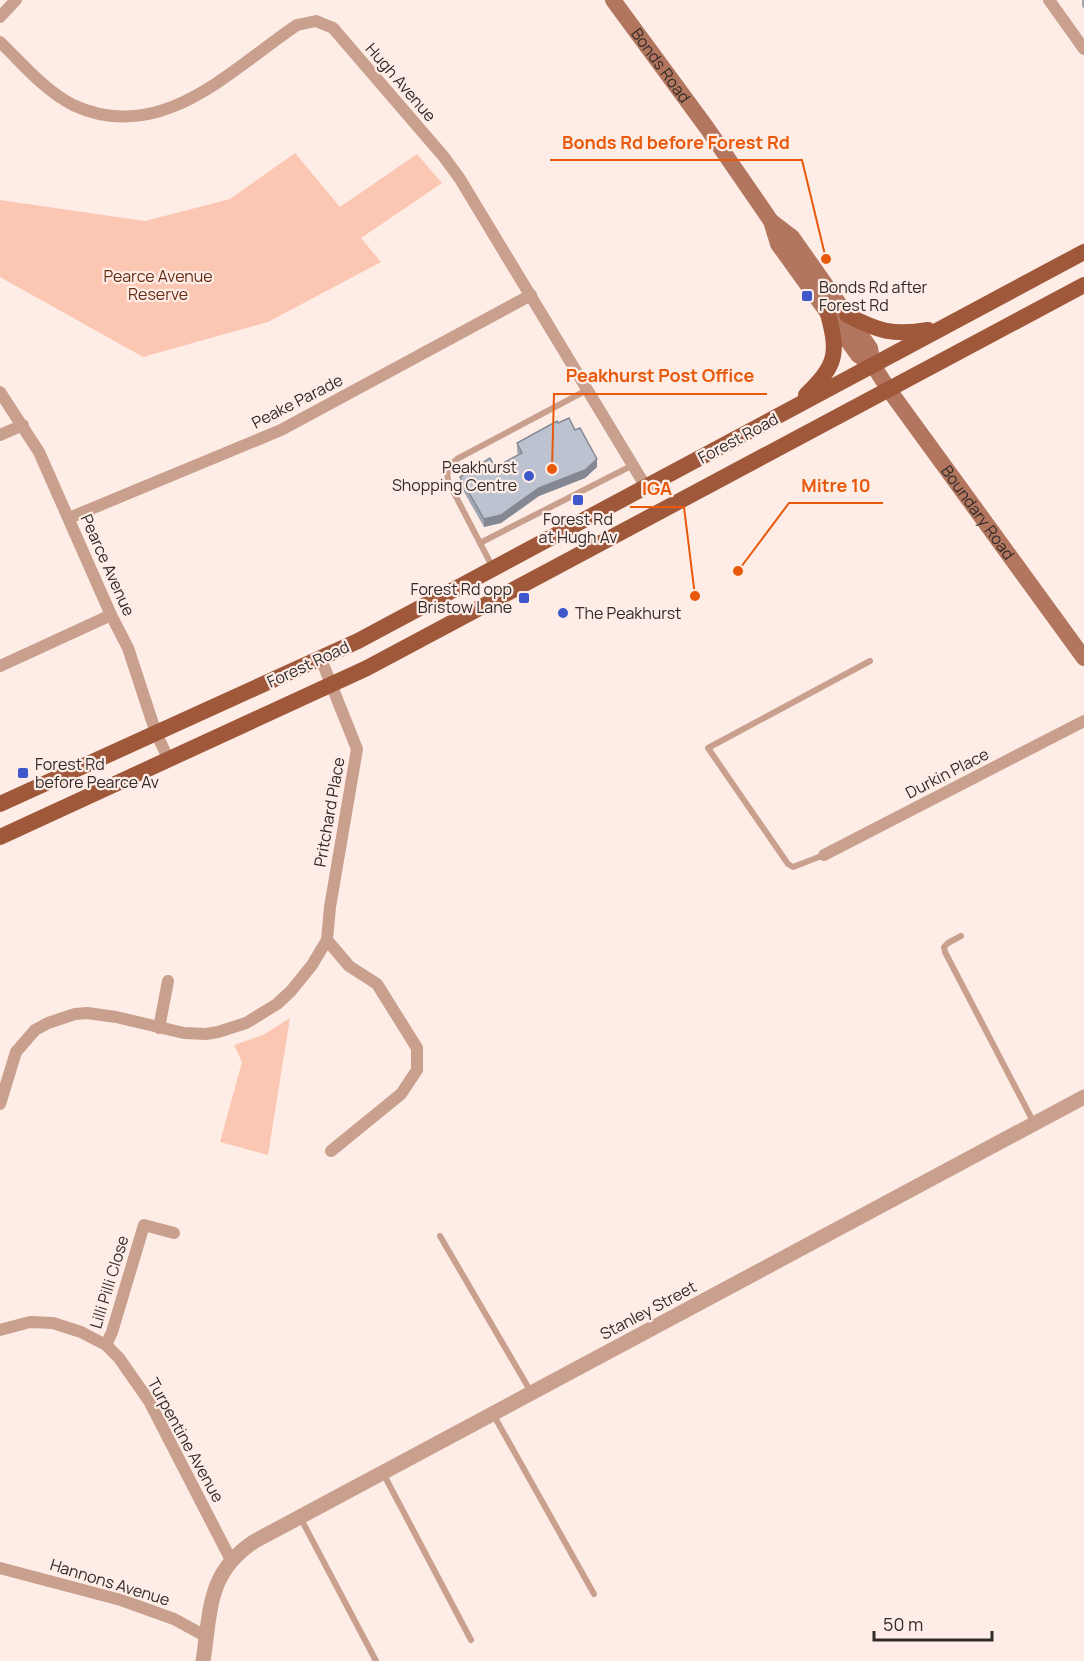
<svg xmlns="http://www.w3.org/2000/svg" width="1084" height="1661" font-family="Manrope,sans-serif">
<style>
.green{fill:#fcc7b2}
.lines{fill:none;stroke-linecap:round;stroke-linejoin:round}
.service{stroke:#c99f8e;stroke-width:6}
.minor{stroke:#c99f8e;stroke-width:12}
.tertiary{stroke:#c99f8e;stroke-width:15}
.secondary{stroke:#b2765e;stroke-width:16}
.primary{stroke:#a0583a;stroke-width:16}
.wall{fill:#a3a7b3}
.shaded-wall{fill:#848892}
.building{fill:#bdc2d0;stroke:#848892;stroke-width:1.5}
.poi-dot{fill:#3e57ca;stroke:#feede7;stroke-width:2}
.labels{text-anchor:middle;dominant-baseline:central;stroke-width:4.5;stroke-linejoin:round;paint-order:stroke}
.street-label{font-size:16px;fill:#312b29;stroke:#feede7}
.park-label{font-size:16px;fill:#662c11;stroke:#feede7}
.poi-label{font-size:16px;fill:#312b29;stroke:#feede7;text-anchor:start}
.leader{fill:none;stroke:#e8590c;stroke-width:2}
.callout-dot{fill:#e8590c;stroke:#feede7;stroke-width:2}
.callout-label{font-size:18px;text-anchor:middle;font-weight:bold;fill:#e8590c;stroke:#feede7;stroke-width:4.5;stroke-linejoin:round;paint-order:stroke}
</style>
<rect width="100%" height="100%" fill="#feede7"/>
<g class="green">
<path d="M295 153 340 207 417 154 442 183 361 238 381 262 268 322 143 357 0 277V200L145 221 230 199Z"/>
<path d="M290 1018 268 1155 220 1142 242 1062 234 1045 263 1035Z"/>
</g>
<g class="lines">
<g class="service">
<path d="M480 543 633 465"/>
<path d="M493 568 451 487C445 475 446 468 457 459L587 390"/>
<path d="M824 855 793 867 788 864 708 748 870 661"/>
<path d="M961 936 948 943 944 947 945 952 1034 1123"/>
<path d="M440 1236 531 1392"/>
<path d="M493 1414 594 1594"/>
<path d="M383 1473 471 1640"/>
<path d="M300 1517 376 1661"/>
</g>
<g class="minor">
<path d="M1049 0 1084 49"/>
<path d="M0 17 16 0"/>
<path d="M0 42C22 63 45 91 73 105 161 146 230 70 297 25L316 21 333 28 444 157 460 179 646 487"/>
<path d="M0 392 39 452 111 615 128 648 156 733 169 760"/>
<path d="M0 435 23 425"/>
<path d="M69 518 281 430 531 295"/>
<path d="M0 666 111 615"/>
<path d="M824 855 1084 721"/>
<path d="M327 940 349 966 377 984 417 1048V1070L401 1094 331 1151"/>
<path d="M159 1028 168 981"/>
<path d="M0 1104 16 1052 35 1030 48 1023 75 1014 87 1013 116 1017 184 1033 206 1034 218 1032 246 1023 277 1004 291 991 312 965 327 940 330 907 357 749 321 659"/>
<path d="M0 1330 30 1322 53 1323 81 1332 106 1345 119 1358 149 1401 231 1560"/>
<path d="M106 1345 112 1332 144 1225 174 1233"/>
<path d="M0 1568 121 1600 174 1619 207 1637"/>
</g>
<path class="tertiary" d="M203 1661C211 1610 207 1572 255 1541L1084 1097"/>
<g class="secondary">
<path id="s1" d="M613 0 707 128 771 221 792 237 870 348 873 365 889 390 1084 658"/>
<path d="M771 221 778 244 858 355 873 365"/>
</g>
<g class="primary">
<path d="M847 315C878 331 893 336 928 330"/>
<path d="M806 395C836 365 839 355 828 314"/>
<path d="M0 804 358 641 1084 252"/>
<path d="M0 837 367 668 1084 285"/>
</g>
</g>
<g class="wall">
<path d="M1082 0H1084V9L1082 6Z"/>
<path d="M558 423 575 430 597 467 585 478 539 496 501 523 484 527 460 485V477L495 467 518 455 517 451V443Z"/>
</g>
<path class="shaded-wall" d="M597 459V467L585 478 539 496 501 523 484 527V519L539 488Z"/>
<path class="building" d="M569 418 575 430 580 428 597 459 585 470 539 488 501 515 484 519 460 477 490 458 495 467 522 453 517 443 557 421 558 423Z"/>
<g class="poi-dot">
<rect x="801" y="290" width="12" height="12" rx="3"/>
<circle cx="529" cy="476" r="6"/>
<rect x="572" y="494" width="12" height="12" rx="3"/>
<rect x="518" y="592" width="12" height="12" rx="3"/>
<circle cx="563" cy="613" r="6"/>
<rect x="17" y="767" width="12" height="12" rx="3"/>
</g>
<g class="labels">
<g class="street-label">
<text stroke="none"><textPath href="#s1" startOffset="81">Bonds Road</textPath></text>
<text transform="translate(401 82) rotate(49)">Hugh Avenue</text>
<text transform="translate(297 401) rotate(-27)">Peake Parade</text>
<text transform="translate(738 438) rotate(-28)">Forest Road</text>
<text stroke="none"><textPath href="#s1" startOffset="632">Boundary Road</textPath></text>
<text transform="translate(108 565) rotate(66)">Pearce Avenue</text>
<text transform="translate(308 664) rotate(-25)">Forest Road</text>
<text transform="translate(947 773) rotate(-27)">Durkin Place</text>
<text transform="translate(329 812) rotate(-80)">Pritchard Place</text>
<text transform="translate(109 1282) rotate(-73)">Lilli Pilli Close</text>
<text transform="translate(648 1310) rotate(-28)">Stanley Street</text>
<text transform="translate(186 1440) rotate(61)">Turpentine Avenue</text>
<text transform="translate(110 1582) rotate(17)">Hannons Avenue</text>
</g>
<g class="park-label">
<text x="158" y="276">Pearce Avenue<tspan x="158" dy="18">Reserve</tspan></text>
</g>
<g class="poi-label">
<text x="819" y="287">Bonds Rd after<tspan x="819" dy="18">Forest Rd</tspan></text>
<text x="517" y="467" text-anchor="end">Peakhurst<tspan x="517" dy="18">Shopping Centre</tspan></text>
<text x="578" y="519" text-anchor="middle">Forest Rd<tspan x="578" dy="18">at Hugh Av</tspan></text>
<text x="512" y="589" text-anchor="end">Forest Rd opp<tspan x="512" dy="18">Bristow Lane</tspan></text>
<text x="575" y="613">The Peakhurst</text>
<text x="35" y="764">Forest Rd<tspan x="35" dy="18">before Pearce Av</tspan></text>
</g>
</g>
<path class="leader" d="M826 259L802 160H550M552 469L554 394H767M738 571L789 503H883M695 596L684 507H630"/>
<g class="callout-dot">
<circle cx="826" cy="259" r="6"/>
<circle cx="552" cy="469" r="6"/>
<circle cx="738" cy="571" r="6"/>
<circle cx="695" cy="596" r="6"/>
</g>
<g class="callout-label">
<text x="676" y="149">Bonds Rd before Forest Rd</text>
<text x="660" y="382">Peakhurst Post Office</text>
<text x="836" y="492">Mitre 10</text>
<text x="657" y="495">IGA</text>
</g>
<path d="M874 1631v9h118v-9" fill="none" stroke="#312b29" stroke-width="3"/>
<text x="883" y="1631" font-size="18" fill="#312b29" stroke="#feede7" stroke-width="4.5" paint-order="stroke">50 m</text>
</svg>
